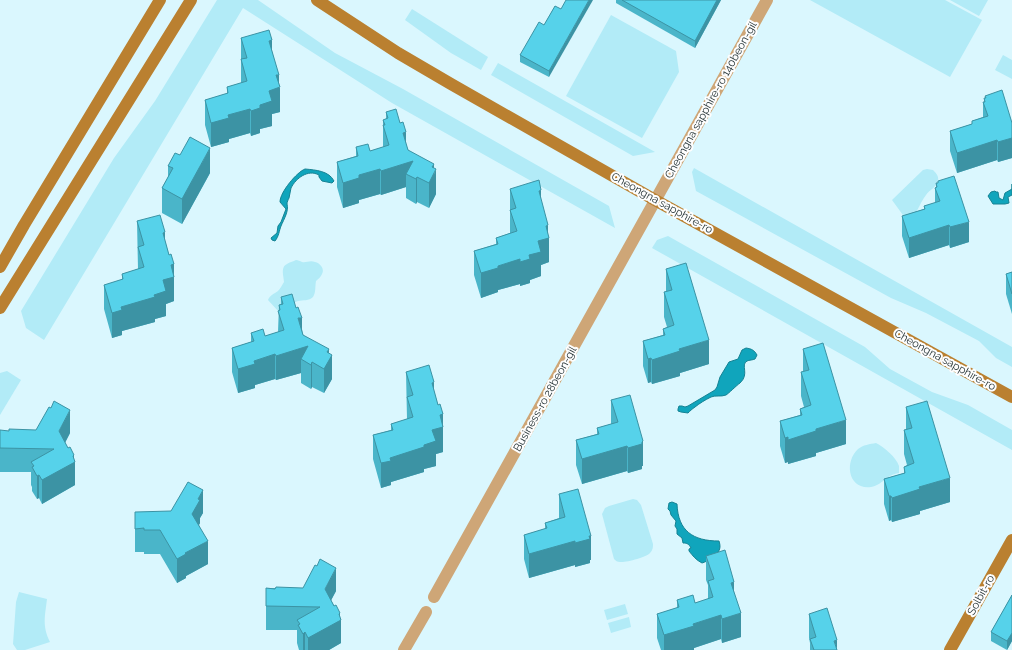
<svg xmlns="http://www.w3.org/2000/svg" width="1012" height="650" font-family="Raleway,sans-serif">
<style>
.green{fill:#b2ebf7}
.water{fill:#10a5bc;stroke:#168293}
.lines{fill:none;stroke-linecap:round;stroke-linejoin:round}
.street{stroke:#cea677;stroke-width:12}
.secondary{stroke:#ba8030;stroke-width:12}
.wall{fill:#4ab5c9}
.shaded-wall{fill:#3c93a4}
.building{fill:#56d2ea;stroke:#3c93a4}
.labels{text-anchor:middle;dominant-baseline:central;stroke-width:4;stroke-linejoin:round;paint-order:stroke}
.street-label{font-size:11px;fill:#233134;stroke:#fefefe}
</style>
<rect width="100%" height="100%" fill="#daf7fe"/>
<g class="green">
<path d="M217 0H258L335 53 403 89 609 206 615 228 392 103 243 8 44 340 26 328 21 311 114 158 155 101Z"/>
<path d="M810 0H945L982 20 950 77Z"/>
<path d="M950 0H988L979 16Z"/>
<path d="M412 9 488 57 481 70 451 53 405 20Z"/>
<path d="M611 15 676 51 679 72 642 138 566 96Z"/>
<path d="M1003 55 1012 60V79L995 70Z"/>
<path d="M498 63 655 152 633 156 491 75Z"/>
<path d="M694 168 1012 347V367L996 358 979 341 926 313 891 298 696 191 692 172Z"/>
<path d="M927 169 933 170C936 173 939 176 938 181 937 187 929 190 926 195 919 204 917 215 908 222L892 200 923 170Z"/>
<path d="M668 236 865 347 890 369 932 392 968 405 1012 430V450L652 248 657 240Z"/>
<path d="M296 260C298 260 300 261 302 262 306 263 310 260 315 262 320 263 325 269 322 274 321 277 318 279 316 281 315 286 316 293 313 297 309 301 303 300 298 301 291 303 285 309 279 312L268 300C270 295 274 294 278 291 280 289 282 285 284 282 284 277 280 267 287 264 290 262 292 262 296 260Z"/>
<path d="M7 371 21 380 0 415V373Z"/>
<path d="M876 443C884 447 896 457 899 466 899 467 899 472 899 473 894 474 891 475 887 478 882 482 877 486 871 487 848 490 844 462 858 449 863 445 870 444 876 443Z"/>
<path d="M633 499 637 500 641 505 653 544C653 547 653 550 650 553 647 557 625 563 620 562 617 562 616 561 614 559L602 514 605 508 609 506Z"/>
<path d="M19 592 47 599C45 616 42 626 50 642L25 650H17L13 644 16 602Z"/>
<path d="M625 604 628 614 607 620 604 610Z"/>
<path d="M629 617 631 627 611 633 608 623Z"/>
</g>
<g class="water">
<path d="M305 169C316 170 329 171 334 181L332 183 322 181 319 177V175C308 169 296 178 291 188 290 191 290 195 289 198 288 200 287 202 287 204 289 211 284 219 281 226 279 231 279 236 275 241L272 240 271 238 277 233 278 226 281 222 286 209 280 202C280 192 297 172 305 169Z"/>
<path d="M1012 184V195L1008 197 1009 203 1005 204H993L988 196 991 192 995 191 996 192H998L999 198 1003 200 1005 193 1012 189Z"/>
<path d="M746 348C752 349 754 350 757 355L755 359C753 360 749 360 747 361 740 365 750 374 740 383 737 385 728 394 726 395 721 397 715 395 711 397 705 400 700 403 695 407 692 409 690 411 688 413L681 412 678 411V409L679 406H682L685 407 688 406 715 390 717 387 720 377 729 362 738 359 742 350Z"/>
<path d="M672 502 677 504C678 531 693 541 719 541 722 550 718 553 711 558 708 560 706 562 702 563 696 560 693 556 689 551V549L691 548C689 544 687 543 683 543L682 538 677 534V529L675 526 676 521 671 515 670 511 668 509 669 503Z"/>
</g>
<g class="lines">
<g class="street">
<path d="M434 597 767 0"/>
<path d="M404 650 426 612"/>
</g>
<g class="secondary">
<path d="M317 0 398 53 451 84 655 200 1012 397"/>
<path d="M0 267 24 225 160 0"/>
<path d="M0 308 191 0"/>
<path d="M950 650 1012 540"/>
</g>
</g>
<g class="wall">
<path d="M616 0H721L695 48 616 3Z"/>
<path d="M555 6 549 77 520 62V55L544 25Z"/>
<path d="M241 38 272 51 279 84 280 112 272 114V126L260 129V133L251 136 250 133 229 139V142L211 147 205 125V100L227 94V87L241 83Z"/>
<path d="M985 96 1012 123V158L998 162 997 160 957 173 950 151V131L972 124V121L983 117V102H984V98H985Z"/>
<path d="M386 112 406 144 408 150 434 168 436 194 429 208 417 202 416 204 406 198V187L381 195 380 194 359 200V203L343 208 337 187V162L356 156V147L370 151 383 147V120L386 119Z"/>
<path d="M180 155 210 173 182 224 162 213V188L168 177V166Z"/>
<path d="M938 181 969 242 950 248 949 245 909 258 902 236V216L924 209V206L935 203V188L936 187V183H938Z"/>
<path d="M510 189 541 201 548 235 549 262 541 265V276L530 280V283L520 286V284L498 290V292L481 298 474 275V251L496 244V238L510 233Z"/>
<path d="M137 221 165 241 169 255 174 264V301L166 304V316L155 319V322L122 331V335L112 338 104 309V285L122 280V274L138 269Z"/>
<path d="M666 269 709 364 680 373V376L652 384 651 382 648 383 643 366V341L663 335V329L667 327 664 317V292H666Z"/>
<path d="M1012 272V314L1006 294V274Z"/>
<path d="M281 297 302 329 303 335 329 353 332 379 324 393 312 387 311 389 301 383V373L276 380 275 379 255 385V388L238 393 232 372V348L251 342V333L265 336 278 332 279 305 281 304Z"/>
<path d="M803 349 846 444 816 453V456L788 464V462L785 463 780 446V421L800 415V409L804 407 801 396V372H803Z"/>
<path d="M406 372 434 391 438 405 443 414V452L436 454V466L424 469V472L391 482V485L381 488 373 459V435L391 430V424L407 419Z"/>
<path d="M611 400 643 466H642V469L628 473 627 471 582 484 576 465V440L597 434V428L611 424Z"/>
<path d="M906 407 950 502 920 511V514L892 522 891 520 889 521 884 504V479L904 473V467L907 465 904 454V430H906Z"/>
<path d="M70 433 65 443 74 460 75 485 42 504 39 498 37 499 32 491V487L31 485V472H0V448Z"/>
<path d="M559 494 591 560H590V563L575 567V565L529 578 524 559V535L545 529V523L559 518Z"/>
<path d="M135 512 203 513 200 518V523L199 525 208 564 186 576V578L177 583 160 554H144V552H135Z"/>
<path d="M706 556 734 592 741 637 722 643 721 639 694 648V650H661L657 638V614L677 608V600L695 603 708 599V585L706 580Z"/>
<path d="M266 588H303L336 591 331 600 340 617 341 643 329 650H299L297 643V630H266Z"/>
<path d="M1012 595V641L1007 650 991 641V632Z"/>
<path d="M809 614 837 650H810V643L809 638Z"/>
</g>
<g class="shaded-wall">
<path d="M589 0H593L549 77V71Z"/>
<path d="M717 0H721L695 48V41Z"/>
<path d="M272 40V64L269 41Z"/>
<path d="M276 75H279V88L280 87V112L272 114V126L260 129V133L251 136V111L260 105 269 91Z"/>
<path d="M250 109V133L229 139V142L211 147V123L228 115Z"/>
<path d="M406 132V156L403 133Z"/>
<path d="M1012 138V158L998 162V142Z"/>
<path d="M997 140V160L957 173V153Z"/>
<path d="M210 148V173L182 224V199Z"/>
<path d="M413 161 406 174V187L381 195V171Z"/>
<path d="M434 164V174L436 169V194L429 208V183L432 167Z"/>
<path d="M380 169V194L359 200V203L343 208V183L359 175Z"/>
<path d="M417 177V202L416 204V179Z"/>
<path d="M541 190V214L539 191Z"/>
<path d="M969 222V242L950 248V227Z"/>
<path d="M548 225V238H549V262L541 265V276L530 280V283L520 286V262L529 255 538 241 546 226Z"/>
<path d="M949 225V245L909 258V238Z"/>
<path d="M165 232V257L163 233Z"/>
<path d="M520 259V284L498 290V292L481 298V273L498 266Z"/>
<path d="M174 264V301L166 304V316L155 319V322L122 331V335L112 338V313L121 307 154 295 163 280 171 265Z"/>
<path d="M298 318H302V342Z"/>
<path d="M709 340V364L680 373V376L652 384V360L679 349Z"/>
<path d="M308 346 301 359V373L276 380V356Z"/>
<path d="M329 349V359L332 355V379L324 393V369L327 352Z"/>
<path d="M275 354V379L255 385V388L238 393V369L254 361Z"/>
<path d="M651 358V382L648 383V359Z"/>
<path d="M312 362V387L311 389V365Z"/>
<path d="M434 382V407L432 383Z"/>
<path d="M70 410V433L59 454V431Z"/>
<path d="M443 414V452L436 454V466L424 469V472L391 482V485L381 488V463L390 458 424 445 440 415Z"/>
<path d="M846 420V444L816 453V456L788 464V440L816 429Z"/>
<path d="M788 437V462L785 463V438Z"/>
<path d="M643 441V466H642V469L628 473V448Z"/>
<path d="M627 446V471L582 484V459Z"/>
<path d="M74 455V462H75V485L42 504V480Z"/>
<path d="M39 475V498L37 499V476Z"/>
<path d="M950 478V502L920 511V514L892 522V498L919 487Z"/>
<path d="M203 490V513L200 518V523L192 537V514L198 499Z"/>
<path d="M889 496H891V520L889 521Z"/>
<path d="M589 536H591V560H590V563L575 567V543Z"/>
<path d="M208 541V564L186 576V578L177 583V559L185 553Z"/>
<path d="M575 541V565L529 578V554Z"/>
<path d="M336 568V591L325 612V589Z"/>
<path d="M734 582V606L731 583Z"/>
<path d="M340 613V620H341V643L329 650H308V638Z"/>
<path d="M741 613V637L722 643V619Z"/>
<path d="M721 615V639L694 648V650H664V635L693 624Z"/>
<path d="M305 632V650H303V634Z"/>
<path d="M1012 633V641L1007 650V641Z"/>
<path d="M837 640V650L834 641Z"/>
</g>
<g class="building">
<path d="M566 0H589L549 71 520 55 539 22 544 25 555 6 561 9Z"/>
<path d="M622 0H717L695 41Z"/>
<path d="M269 30 272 40 269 41 279 75H276L280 87 269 91 272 101 260 105V108L251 111 250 109 228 115 229 118 211 123 205 100 228 93 227 87 247 81 241 59 247 58 241 38Z"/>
<path d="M1002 90 1012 123V138L998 142 997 140 957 153 950 131 972 124V121L988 116 983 102H985L984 98H986L985 96Z"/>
<path d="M396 109 400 123 403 122 406 132 403 133 408 150 434 164 432 167 436 169 429 183 417 177 416 179 406 174 413 161 381 171 380 169 359 175V178L343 183 337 162 358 156 356 147 368 144 370 151 389 145 383 125H385L383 120 388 118 386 112Z"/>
<path d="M190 137 210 148 182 199 162 188 173 168 168 166 175 153 180 155Z"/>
<path d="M954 176 969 222 950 227 949 225 909 238 902 216 925 209 924 206 940 201 935 188 937 187 936 183H938V181Z"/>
<path d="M539 180 541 190 539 191 548 225 546 226 549 238 538 241 541 252 529 255 530 259 520 262V259L498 266V268L481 273 474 251 498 244 496 238 517 231 510 210 516 208 510 189Z"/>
<path d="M160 215 165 232 163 233 169 255 171 254 174 264 171 265 174 277 163 280 166 291 154 295 155 297 121 307 122 310 112 313 104 285 123 279 122 274 144 267 138 247 144 245 137 221Z"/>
<path d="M686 263 709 340 679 349 680 351 652 360 651 358 648 359 643 341 665 335 663 329 674 325 664 292 672 290 666 269Z"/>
<path d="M1012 272V294L1006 274Z"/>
<path d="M292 294 296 308 298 307 302 318H298L303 335 329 349 327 352 332 355 324 369 312 362 311 365 301 359 308 346 276 356 275 354 254 361 255 364 238 369 232 348 254 341 251 333 263 329 265 336 284 330 278 311 280 310 279 305 283 304 281 297Z"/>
<path d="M823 343 846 420 816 429V431L788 440V437L785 438 780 421 802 415 800 409 811 405 801 372 809 370 803 349Z"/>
<path d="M429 365 434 382 432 383 438 405 440 404 443 414 440 415 443 427 432 430 436 441 424 445V447L390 458 391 461 381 463 373 435 393 430 391 424 413 417 407 397 413 395 406 372Z"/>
<path d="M630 395 643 441 642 442V444L628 448 627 446 582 459 576 440 599 434 597 428 618 422 611 400Z"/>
<path d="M54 401 70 410 59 431 68 448 70 447 74 455 73 456 75 462 42 480 39 475 37 476 32 467 34 466 31 462 54 449 0 448V430L9 431V429L36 430 49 407 51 408Z"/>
<path d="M927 401 950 478 919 487 920 489 892 498 891 496H889L884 479 905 473 904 467 914 463 904 430 912 428 906 407Z"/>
<path d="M188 482 203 490 198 499 200 500 192 514 208 541 185 553 186 554 177 559 160 530H144V528L135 529V512L171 511Z"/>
<path d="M578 489 591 536H589L590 539 575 543V541L529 554 524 535 547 528 545 523 565 517 559 494Z"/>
<path d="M725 550 734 582 731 583 741 613 722 619 721 615 693 624 694 626 664 635 657 614 679 607 677 600 693 595 695 603 713 597 708 581 714 579 706 556Z"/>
<path d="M320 559 336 568 325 589 334 606 336 605 340 613 339 614 341 620 308 638 305 632 303 634 298 625 300 624 297 620 320 607 266 606V588L275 589 276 587 303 588 315 565 317 566Z"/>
<path d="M1012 595V633L1007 641 991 632Z"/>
<path d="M827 608 837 640 834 641 837 650H814L810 639 816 637 809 614Z"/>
</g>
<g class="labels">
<g class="street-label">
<text transform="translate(711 100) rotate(-61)">Cheongna sapphire-ro 140beon-gil</text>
<text transform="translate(662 203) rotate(29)">Cheongna sapphire-ro</text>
<text transform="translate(945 360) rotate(29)">Cheongna sapphire-ro</text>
<text transform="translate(545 399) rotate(-61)">Business-ro 28beon-gil</text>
<text transform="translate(981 595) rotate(-61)">Solbit-ro</text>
</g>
</g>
</svg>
